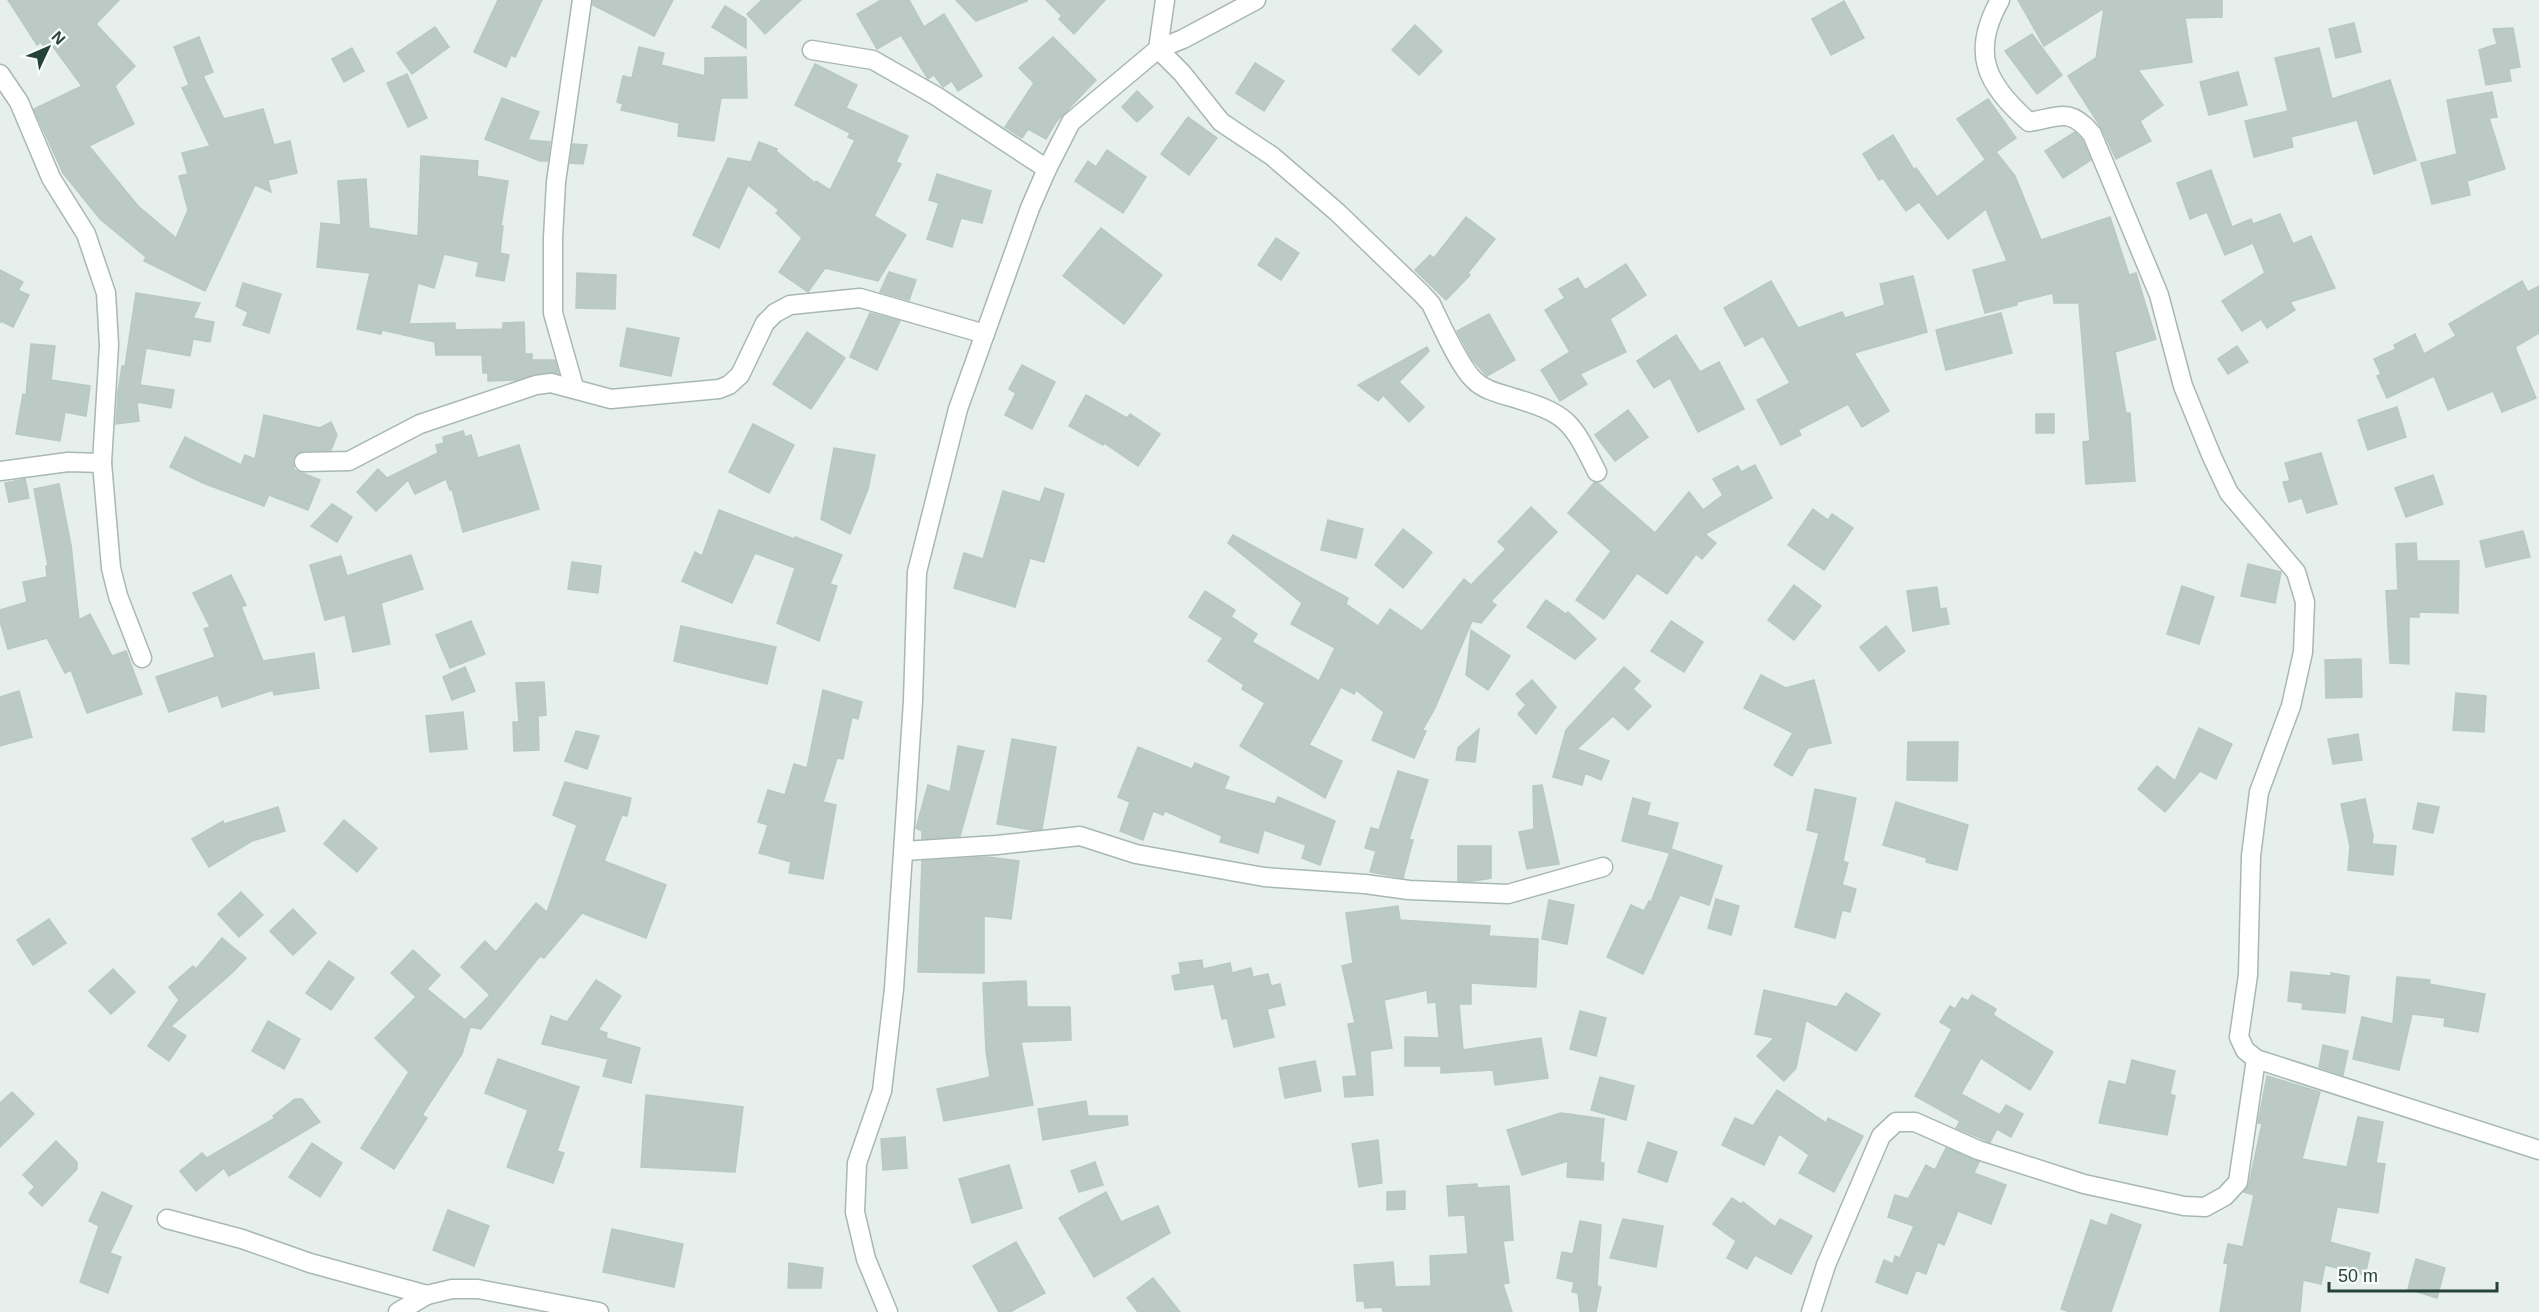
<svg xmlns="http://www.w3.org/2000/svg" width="2539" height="1312" font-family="Arial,sans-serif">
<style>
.building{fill:#bbcac4;stroke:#b8c9c2;stroke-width:1.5}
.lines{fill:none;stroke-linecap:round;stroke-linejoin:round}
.minor-casing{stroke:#a8b8b2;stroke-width:21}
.minor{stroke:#fff;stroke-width:18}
</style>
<rect width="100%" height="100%" fill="#e6efeb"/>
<g class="building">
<path d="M8 0H119L96 24 135 66 115 86 134 124 89 146 138 206 176 238 188 210 179 176 188 174 182 153 210 146 182 88 189 85 174 47 199 37 213 72 203 76 224 119 263 109 274 145 290 141 297 173 268 180 271 192 255 185 205 291 144 261 146 257 100 219 63 173 34 109 82 86 51 44 45 48 41 42 37 45Z"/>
<path d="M498 0H542L515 57 511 55 506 67 474 52Z"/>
<path d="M593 0H673L654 36 593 5Z"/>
<path d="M762 0H801L765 34 747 14Z"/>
<path d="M881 0H909L924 27 944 14 982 76 958 91 952 81 943 87 934 75 928 79 901 35 877 49 857 14Z"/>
<path d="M956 0H1027V1L976 21Z"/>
<path d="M1046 0H1105L1074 34 1059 19 1062 16Z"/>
<path d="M2018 0H2222V17L2185 18 2192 62 2138 70 2163 105 2140 121 2151 141 2116 159 2102 129 2068 76 2096 58 2104 8 2044 46Z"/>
<path d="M1844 1 1864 38 1831 55 1812 19Z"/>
<path d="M725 6 746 19V48L712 27Z"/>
<path d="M2354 23 2361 52 2336 58 2329 29Z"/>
<path d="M1415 25 1442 51 1419 75 1392 50Z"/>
<path d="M435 27 449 47 412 74 397 53Z"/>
<path d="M2513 28 2520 67 2509 69 2511 81 2486 85 2479 50 2497 44 2493 29Z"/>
<path d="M2032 34 2062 75 2037 94 2005 51Z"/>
<path d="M1053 37 1096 80 1056 122 1046 139 1028 129 1022 138 1005 127 1034 83 1019 68Z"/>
<path d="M639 47 664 53 661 65 705 76V58L746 57 747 98H721L714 141 678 136 679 123 621 110 623 104 617 102 623 76 632 78Z"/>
<path d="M352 48 364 71 344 82 332 59Z"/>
<path d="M2319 48 2332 99 2390 80 2416 160 2374 174 2357 120 2291 137 2293 147 2254 157 2245 121 2288 111 2275 58Z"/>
<path d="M1255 63 1284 81 1264 111 1236 93Z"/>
<path d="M815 64 857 85 846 108 908 136 896 162 901 164 874 216 906 235 878 281 825 268 808 292 779 272 802 238 776 213 779 210 748 185 719 248 693 235 728 158 751 162 759 142 777 149 776 151 815 183 816 181 830 190 855 140 848 137 850 133 795 105Z"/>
<path d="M2238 72 2247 105 2209 115 2200 82Z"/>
<path d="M407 74 427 118 408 127 387 83Z"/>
<path d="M1137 91 1153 107 1137 122 1122 107Z"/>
<path d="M2492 92 2497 117 2489 118 2505 169 2467 181 2470 195 2432 204 2421 163 2457 154 2447 100Z"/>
<path d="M502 98 539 112 528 140 550 142 548 161H540L485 139Z"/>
<path d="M1988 99 2016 138 1996 152 2015 176 2041 240 2110 217 2129 275 2136 273 2156 339 2115 352 2126 413H2130L2135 481 2086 484 2083 442 2090 441 2079 303H2054L2053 293 2017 302V305L1985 313 1973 270 2007 261 1986 209 1948 239 1919 202 1906 211 1883 178 1879 180 1863 154 1893 135 1914 170 1916 168 1937 197 1994 153 1985 159 1957 119Z"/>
<path d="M1188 117 1217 138 1189 175 1161 154Z"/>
<path d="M2075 132 2082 140 2091 160 2063 178 2045 151Z"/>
<path d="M573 144 587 145 583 164 570 163Z"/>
<path d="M1107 150 1146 177 1123 213 1075 181 1088 161 1096 167Z"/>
<path d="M421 156 478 161 477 176 508 181 501 226H503L500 253 509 255 504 281 476 276 479 262 444 254 434 288 418 283 409 324 455 323V330L503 329V323L524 322 525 354H532V360H555L558 373 550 372 515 380 488 381V373H483L482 355H436L435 342 382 330 381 334 357 329 370 273 317 267 321 223 341 225 338 181 366 179 369 228 418 236Z"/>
<path d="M2211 170 2232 227 2251 219 2253 224 2280 214 2293 244 2311 236 2335 288 2290 302 2295 310 2267 328 2261 319 2242 331 2222 301 2265 273 2253 243 2225 255 2207 212 2190 219 2177 183Z"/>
<path d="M937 174 991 191 982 223 961 218 952 247 927 239 939 203 929 200Z"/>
<path d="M1466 217 1495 239 1468 273 1470 275 1446 300 1415 270 1430 255 1434 258Z"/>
<path d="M1101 228 1162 275 1124 324 1063 276Z"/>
<path d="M1276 238 1299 253 1281 280 1258 265Z"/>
<path d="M1626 264 1646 295 1610 319 1626 352 1580 374 1587 384 1560 401 1541 370 1570 352 1545 310 1565 298 1559 289 1578 278 1585 290Z"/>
<path d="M0 270 23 282 18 290 29 295 13 327 1 321 0 323Z"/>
<path d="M889 272 916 280 909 300 880 292Z"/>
<path d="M577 273 616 275 615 309 576 308Z"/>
<path d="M1913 276 1927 332 1854 353 1889 411 1862 427 1848 404 1798 430 1801 435 1781 445 1757 400 1790 383 1763 336 1745 346 1724 308 1771 281 1798 328 1842 312 1845 318 1885 305 1880 284Z"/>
<path d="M2522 281 2528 292 2539 286V333L2515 347 2536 398 2502 412 2493 391 2448 410 2434 376 2387 398 2377 376 2381 374 2374 359 2396 349 2394 345 2415 334 2424 354 2456 336 2449 324Z"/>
<path d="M243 283 281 294 269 333 243 325 248 312 236 306Z"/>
<path d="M136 293 200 303 193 318 214 322 210 342 193 339 190 356 146 348 140 385 174 390 171 408 137 402 139 421 116 424 118 391 122 366H125Z"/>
<path d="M870 313 900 321 877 370 850 357Z"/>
<path d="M2001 313 2012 353 1946 370 1936 330Z"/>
<path d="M1489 314 1515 360 1487 376 1472 359 1457 331Z"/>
<path d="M627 328 679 338 671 376 620 366Z"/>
<path d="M807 332 845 358 811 409 773 384Z"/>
<path d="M1676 335 1700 372 1719 362 1744 409 1698 432 1670 378 1654 388 1637 361Z"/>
<path d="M31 344 55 346 51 380 90 386 86 416 65 412 60 441 16 434 23 394 26 395Z"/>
<path d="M2237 346 2248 362 2228 374 2218 359Z"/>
<path d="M1427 347 1429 351 1399 382 1424 407 1409 422 1383 395 1378 401 1358 385Z"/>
<path d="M1022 365 1055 382 1032 429 1005 415 1016 393 1009 389Z"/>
<path d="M1086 395 1127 418 1130 414 1160 434 1138 466 1104 443 1103 445 1069 426Z"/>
<path d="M2397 407 2406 437 2368 450 2358 420Z"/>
<path d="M1628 410 1648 437 1615 461 1595 435Z"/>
<rect x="2036" y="414" width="18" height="19"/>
<path d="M264 415 320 428 331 422 337 435 331 450 303 451 294 457V468L292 469 320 480 308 510 269 495 264 506 203 483 170 467 185 437 241 465 245 455 255 459Z"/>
<path d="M753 424 794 445 769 493 729 472Z"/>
<path d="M463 431 465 437 471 435 478 458 519 445 539 509 463 532 452 489 450 490 446 479 415 494 408 480 376 511 357 492 378 469 387 478 438 453 436 445 444 443 443 437Z"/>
<path d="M834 448 875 455 868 489 850 534 821 519Z"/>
<path d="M2321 453 2337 504 2307 513 2302 498 2289 502 2283 482 2290 481 2285 463Z"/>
<path d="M1755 465 1772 498 1705 534 1716 543 1702 559 1696 554 1667 594 1637 573 1604 619 1576 600 1611 551 1568 513 1594 483H1598L1655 533 1689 492 1703 510 1723 495 1713 479 1738 466 1741 472Z"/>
<path d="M2433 475 2443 504 2406 517 2395 488Z"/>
<path d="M25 479 29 498 9 502 5 483Z"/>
<path d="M59 484 71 545 79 620 90 614 112 656 126 651 142 694 87 713 71 670 65 673 47 638 8 649 0 621V610L27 602 23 582 47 577 46 566H48L34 489Z"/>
<path d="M1045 488 1064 494 1044 562 1030 558 1015 607 954 588 964 553 983 559 1003 491 1040 502Z"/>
<path d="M332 504 352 517 337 542 311 526Z"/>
<path d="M1531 507 1557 532 1491 601 1496 605 1481 623 1472 621 1435 708 1422 731H1426L1414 758 1372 740 1384 712 1356 690 1354 694 1341 687 1309 745 1342 761 1325 798 1240 746 1265 703 1242 689 1244 685 1208 661 1223 638 1189 617 1205 591 1235 610 1231 617 1257 634 1252 642 1319 681 1335 648 1291 624 1302 603 1228 543 1233 535 1348 598 1346 604 1378 626 1390 609 1422 631 1464 579 1471 585 1506 549 1498 542Z"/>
<path d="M1813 509 1828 520 1832 514 1853 528 1824 570 1788 545Z"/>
<path d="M719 510 794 539 795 537 842 555 830 584 837 586 819 641 777 623 795 568 755 553 732 603 682 581 695 552 702 556Z"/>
<path d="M1328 520 1363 529 1356 558 1321 550Z"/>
<path d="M1403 529 1432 552 1403 588 1375 565Z"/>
<path d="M2523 531 2530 557 2486 567 2480 541Z"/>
<path d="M2416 543 2417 561H2459L2458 613 2419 612V617H2409V664L2390 663 2386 591 2398 590 2396 544Z"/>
<path d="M411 555 423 589 381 603 390 644 353 652 345 615 325 620 310 565 341 556 347 576Z"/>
<path d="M572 562 601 566 598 593 568 589Z"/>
<path d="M2248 564 2281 572 2275 603 2241 596Z"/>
<path d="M231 575 246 605 241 607 263 661 314 653 319 688 274 695 273 690 222 707 218 695 169 712 156 677 215 657 204 629 210 627 193 593Z"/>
<path d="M1794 585 1821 606 1794 640 1768 620Z"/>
<path d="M2182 586 2214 597 2199 644 2167 634Z"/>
<path d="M1937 587 1940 609 1946 608 1949 624 1913 631 1907 591Z"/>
<path d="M1546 600 1566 614 1568 612 1596 639 1575 659 1527 627Z"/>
<path d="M471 621 485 654 450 668 436 635Z"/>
<path d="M1671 621 1703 642 1684 672 1651 651Z"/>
<path d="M681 626 776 647 767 684 674 661Z"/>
<path d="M1886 626 1905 651 1879 671 1860 647Z"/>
<path d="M1471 630 1510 656 1488 690 1466 675Z"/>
<path d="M2361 659 2362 697 2326 698 2325 660Z"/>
<path d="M465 667 475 691 452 700 443 677Z"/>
<path d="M1624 667 1640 681 1633 689 1651 706 1628 730 1613 716 1577 749 1609 761 1601 780 1585 773 1582 785 1553 777 1566 730Z"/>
<path d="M1761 675 1786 688 1814 680 1831 743 1808 748 1792 776 1774 765 1793 733 1744 708Z"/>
<path d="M1532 680 1556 707 1536 734 1518 714 1526 705 1516 694Z"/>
<path d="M544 682 546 715 538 716 539 750 514 751 513 722H519L516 683Z"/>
<path d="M823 690 862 702 858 719 852 717 843 759 837 758 823 802 836 805 823 879 789 873 791 862 759 853 768 825 758 822 768 790 785 795 794 764 807 768Z"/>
<path d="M19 691 32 737 0 746V697Z"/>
<path d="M2456 693 2486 696 2484 732 2453 730Z"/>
<path d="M463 712 467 749 430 752 426 716Z"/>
<path d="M2199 728 2232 744 2216 779 2200 771 2165 812 2138 789 2157 766 2175 781Z"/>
<path d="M1479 729 1475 762 1456 760 1458 748Z"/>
<path d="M576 731 599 736 587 769 565 761Z"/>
<path d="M2358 734 2362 760 2333 764 2328 739Z"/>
<path d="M1012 739 1056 747 1042 829 1032 830 997 824Z"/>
<path d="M1908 742H1958L1957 781 1907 780Z"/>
<path d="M958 746 984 751 960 836 922 839V831L916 828 928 785 950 792Z"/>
<path d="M1138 747 1192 769 1195 763 1229 777 1224 789 1275 804 1278 797 1335 821 1320 865 1302 858 1306 845 1264 830 1258 853 1220 842 1222 836 1165 811 1163 815 1153 811 1143 840 1120 831 1130 802 1118 797Z"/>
<path d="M1398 771 1428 780 1409 839 1413 840 1403 878 1370 872 1376 851 1365 848 1371 828 1379 830Z"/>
<path d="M565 782 631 798 627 816 622 815 604 861 666 885 646 938 582 913 544 958 540 956 481 1029 470 1027 462 1054 422 1115 427 1118 394 1169 361 1148 409 1072 375 1038 416 997 391 973 413 950 440 975 427 989 465 1020 490 995 461 967 485 941 496 952 536 903 547 912 577 825 553 815Z"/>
<path d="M1542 785 1559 864 1527 869 1519 832 1534 829 1533 786Z"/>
<path d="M1815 789 1856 798 1843 861 1848 863 1842 885 1856 889 1850 912 1842 910 1835 938 1795 927 1819 833 1807 830Z"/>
<path d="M1633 798 1650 803 1647 815 1678 823 1671 849 1722 866 1709 905 1680 895 1643 974 1607 957 1631 905 1644 911 1649 901 1651 902 1670 853 1622 841Z"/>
<path d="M2365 799 2373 836 2372 844 2396 846 2393 875 2348 870 2350 846 2341 804Z"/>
<path d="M1896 802 1968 825 1957 870 1926 862 1927 858 1883 845Z"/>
<path d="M2418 803 2439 807 2433 833 2413 829Z"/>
<path d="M278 807 285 831 252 841 209 867 192 839 223 821 224 824Z"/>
<path d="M344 820 377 848 357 872 324 844Z"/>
<path d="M1458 846H1491V878L1474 881H1458Z"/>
<path d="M987 857 1019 861 1011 919 984 916V973L918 972 922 861Z"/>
<path d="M241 892 263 915 239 937 218 914Z"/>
<path d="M1716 899 1739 906 1731 935 1708 928Z"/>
<path d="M1549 900 1574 905 1567 944 1542 939Z"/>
<path d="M1398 906 1400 920 1490 926 1489 936 1538 939 1536 987 1471 983V1004H1459L1463 1050 1541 1038 1548 1078 1495 1085 1493 1070 1441 1073V1066H1405V1037L1439 1038 1436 1002 1428 1003 1427 990 1384 1000 1392 1048 1370 1051 1373 1095 1345 1097 1343 1077 1357 1076 1348 1024 1355 1023 1342 966 1353 963 1346 913Z"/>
<path d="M293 909 316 933 293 955 270 931Z"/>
<path d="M49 919 66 943 33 965 17 940Z"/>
<path d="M222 938 246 958 233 972 171 1026 186 1036 169 1061 148 1046 179 1000 169 987 193 966 196 969Z"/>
<path d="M1202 960 1203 969 1230 963 1232 973 1251 968 1253 977 1268 974 1271 986 1280 984 1285 1005 1267 1009 1274 1037 1234 1047 1227 1018 1222 1019 1214 984 1175 990 1172 976 1181 974 1179 963Z"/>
<path d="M329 961 354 978 331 1010 306 993Z"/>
<path d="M113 969 135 992 111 1014 89 991Z"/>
<path d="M2291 972 2331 976V973L2349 976 2345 1013 2302 1009 2303 1003 2288 1001Z"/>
<path d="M2397 977 2430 980 2429 984 2485 994 2478 1032 2444 1026 2445 1018 2412 1014 2399 1070 2353 1059 2362 1017 2393 1024Z"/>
<path d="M596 980 621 996 598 1030 607 1033 606 1038 640 1048 631 1083 603 1076 608 1059 542 1044 551 1016 567 1022Z"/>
<path d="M1026 981 1027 1007H1070L1071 1040 1021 1042 1033 1105 944 1121 937 1089 990 1077 986 1051 983 983Z"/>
<path d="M1764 990 1837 1007 1846 993 1880 1014 1856 1051 1806 1020 1796 1068 1784 1081 1757 1056 1774 1038 1755 1034Z"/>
<path d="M1972 995 1996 1009 1993 1015 2053 1052 2030 1090 1981 1058 1961 1094 2000 1115 2006 1105 2023 1114 2011 1137 1997 1129 1990 1142 1956 1128 1960 1121 1915 1096 1952 1029 1940 1022 1950 1006 1955 1009 1962 998 1968 1001Z"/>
<path d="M1580 1011 1606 1018 1596 1056 1570 1049Z"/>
<path d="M268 1021 300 1039 284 1069 252 1051Z"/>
<path d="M2323 1045 2348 1051 2343 1075 2319 1067Z"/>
<path d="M498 1059 579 1087 557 1151 564 1153 553 1183 507 1167 528 1110 485 1093Z"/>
<path d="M2132 1060 2175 1071 2170 1094 2175 1096 2167 1135 2099 1123 2109 1081 2126 1085Z"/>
<path d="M1315 1061 1321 1091 1285 1098 1279 1068Z"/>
<path d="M2267 1076 2320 1092 2302 1159 2347 1167 2358 1117 2383 1122 2376 1163 2385 1164 2378 1213 2337 1207 2330 1242 2370 1253 2365 1275 2325 1265 2321 1284 2303 1280 2300 1312H2220L2228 1264 2224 1263 2228 1244 2243 1247 2254 1195 2244 1192 2249 1184 2262 1124 2258 1123Z"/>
<path d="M1600 1077 1634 1086 1626 1120 1591 1110Z"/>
<path d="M1777 1090 1826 1123 1828 1118 1863 1136 1834 1192 1799 1173 1809 1155 1779 1134 1764 1165 1722 1145 1735 1118 1753 1126Z"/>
<path d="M12 1092 34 1114 0 1147V1103Z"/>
<path d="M646 1095 743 1107 735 1172 641 1167Z"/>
<path d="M295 1099H302L320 1122 229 1176 224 1168 196 1191 180 1171 202 1153 207 1158 275 1118 273 1116Z"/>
<path d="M1086 1101 1088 1116H1127L1128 1125 1043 1140 1038 1109Z"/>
<path d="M1561 1113 1604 1119 1600 1162 1604 1163 1603 1180 1567 1177 1568 1161 1522 1175 1507 1130Z"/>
<path d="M905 1137 907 1168 883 1170 881 1139Z"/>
<path d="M1378 1140 1382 1183 1359 1187 1352 1144Z"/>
<path d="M56 1141 77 1162V1169L42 1206 29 1193 35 1187 23 1175Z"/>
<path d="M1648 1142 1677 1152 1667 1182 1638 1172Z"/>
<path d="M312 1143 342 1163 320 1197 289 1177Z"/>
<path d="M1946 1148 1979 1162 1974 1173 2006 1185 1991 1224 1958 1211 1944 1245 1938 1242 1926 1274 1916 1270 1907 1294 1876 1282 1884 1260 1893 1264 1895 1256 1900 1258 1914 1226 1888 1217 1895 1195 1908 1199 1926 1165 1935 1170Z"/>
<path d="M1095 1162 1103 1185 1079 1192 1071 1171Z"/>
<path d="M1009 1165 1022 1208 972 1223 959 1179Z"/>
<path d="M1477 1184V1188L1509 1186 1513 1240 1503 1241 1509 1283 1503 1284 1512 1312H1383L1382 1307 1365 1308 1364 1301H1357L1354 1265 1393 1262 1395 1287 1431 1286 1430 1256 1468 1254 1465 1215 1449 1216 1447 1186Z"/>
<path d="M1405 1191V1209L1387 1210V1192Z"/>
<path d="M102 1192 132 1206 110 1253 121 1257 108 1293 80 1282 99 1226 89 1221Z"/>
<path d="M1106 1192 1121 1222 1158 1206 1170 1233 1094 1277 1059 1218Z"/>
<path d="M1732 1198 1741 1204 1743 1202 1775 1227 1780 1219 1812 1236 1791 1274 1755 1255 1747 1269 1727 1258 1736 1241 1713 1224Z"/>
<path d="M448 1210 489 1226 474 1266 433 1250Z"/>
<path d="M2111 1214 2141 1225 2111 1312H2070L2061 1309 2091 1220 2107 1226Z"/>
<path d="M1623 1219 1663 1226 1656 1267 1610 1258Z"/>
<path d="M1580 1221 1601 1225 1597 1286 1601 1287 1596 1312H1580L1578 1293 1572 1292 1574 1282 1557 1278 1562 1252 1573 1254Z"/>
<path d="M612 1229 683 1244 674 1287 603 1272Z"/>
<path d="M1016 1242 1045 1293 1010 1312H999L973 1266Z"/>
<path d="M2416 1259 2445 1268 2437 1298 2408 1289Z"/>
<path d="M789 1263 823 1268 821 1288H788Z"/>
<path d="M1153 1278 1180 1312H1138L1127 1298Z"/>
</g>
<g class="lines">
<defs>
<g id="minor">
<path d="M1256 0 1183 39 1158 49 1182 73 1221 122 1272 156 1337 212 1422 294 1431 304C1441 324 1459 366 1474 380 1484 390 1498 393 1511 397 1568 414 1571 420 1597 472"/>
<path d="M2000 0C1970 53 1986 84 2029 122 2059 117 2070 107 2092 134L2159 295 2183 386 2212 457 2229 493 2296 572 2305 602 2303 652 2291 706 2259 792 2251 856 2248 975 2239 1037 2245 1050 2256 1059 2539 1150"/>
<path d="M812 50 873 60 936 96 1047 169"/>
<path d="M0 74 19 102 51 178 86 234 106 293 109 345 102 463 111 568 118 596 142 658"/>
<path d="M574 387 553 313V238L556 182 582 0"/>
<path d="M304 462 349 461 420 424 536 385 551 383 611 399 719 389 729 385 740 375 765 323 775 313 790 305 860 298 985 334"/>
<path d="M0 471 68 462 102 463"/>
<path d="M904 851 997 845 1080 836 1136 854 1264 877 1365 884 1409 890 1508 894 1603 867"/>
<path d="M167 1219 242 1239 310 1263 427 1295"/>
<path d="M398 1312 427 1295 452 1289H478L599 1312"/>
<path d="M888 1312 866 1259 855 1212 857 1163 882 1091 894 989 913 701 917 572 958 409 1030 208 1047 169 1071 122 1158 49 1165 0"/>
<path d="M1811 1312 1826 1265 1881 1136 1896 1122H1915L1978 1150 2084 1184 2184 1206 2205 1207 2225 1196 2238 1182 2256 1059"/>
</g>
</defs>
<use href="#minor" class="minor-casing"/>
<use href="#minor" class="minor"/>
</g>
<g transform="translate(48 48) rotate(46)" stroke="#f7fbf9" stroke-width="4.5" paint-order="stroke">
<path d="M0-4.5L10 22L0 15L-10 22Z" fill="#24423a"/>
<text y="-9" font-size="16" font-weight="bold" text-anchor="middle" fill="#24423a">N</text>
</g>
<path d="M2329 1282v9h168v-9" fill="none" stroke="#24423a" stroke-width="3"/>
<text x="2338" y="1282" font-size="18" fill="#24423a" stroke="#f7fbf9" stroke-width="4.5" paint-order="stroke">50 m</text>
</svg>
